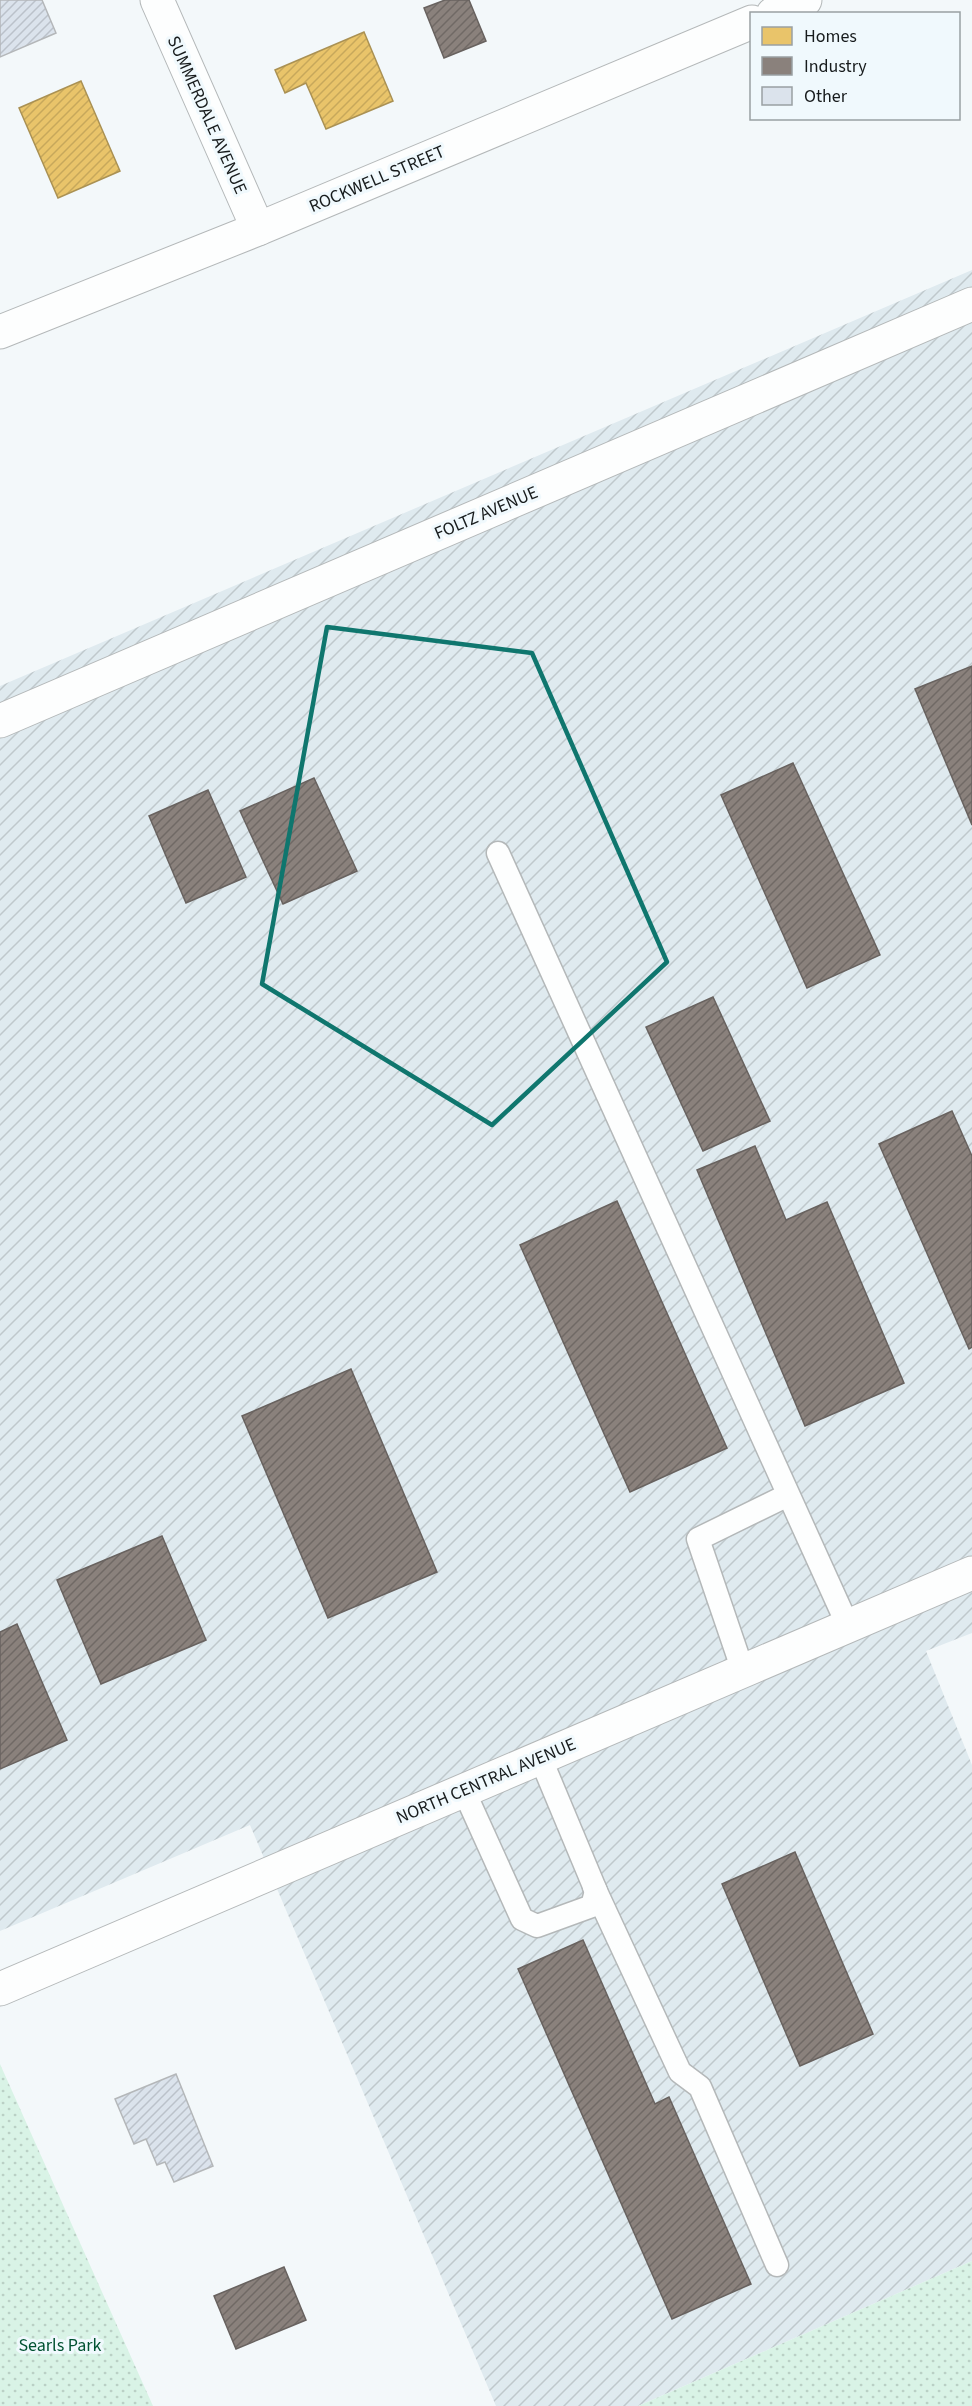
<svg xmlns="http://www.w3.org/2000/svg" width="972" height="2406" font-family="'Source Sans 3',sans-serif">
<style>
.industrial{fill:url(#industrial-furrows)}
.park{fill:url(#park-dots)}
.homes{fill:url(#homes-hatch);stroke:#aa9153;stroke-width:1.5}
.industry{fill:url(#industry-hatch);stroke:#68625f;stroke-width:1.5}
.building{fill:url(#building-hatch);stroke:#b4b7b9;stroke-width:1.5}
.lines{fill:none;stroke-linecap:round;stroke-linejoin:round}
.service-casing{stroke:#b4b8b9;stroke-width:25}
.minor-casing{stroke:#b4b8b9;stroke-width:35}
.secondary-casing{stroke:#b4b8b9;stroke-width:35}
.service{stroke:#fdfefe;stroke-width:22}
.minor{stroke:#fdfefe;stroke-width:33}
.secondary{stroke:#fdfefe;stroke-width:33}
.marked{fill:none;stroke:#0f766e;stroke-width:4.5;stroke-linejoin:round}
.labels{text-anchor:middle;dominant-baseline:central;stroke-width:6;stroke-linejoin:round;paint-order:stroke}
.street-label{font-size:18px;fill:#171b1c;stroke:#f0f9fd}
.park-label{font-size:18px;fill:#005231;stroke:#f0f9fd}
</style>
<defs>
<pattern id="industrial-furrows" width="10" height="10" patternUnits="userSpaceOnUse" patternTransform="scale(1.5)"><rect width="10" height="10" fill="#dfeaef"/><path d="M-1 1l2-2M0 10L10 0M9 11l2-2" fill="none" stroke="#bfc8cc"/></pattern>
<pattern id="park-dots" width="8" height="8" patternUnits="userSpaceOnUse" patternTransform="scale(1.5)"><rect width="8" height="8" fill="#d9f3e6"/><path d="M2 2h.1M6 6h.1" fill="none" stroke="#bad0c5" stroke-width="1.8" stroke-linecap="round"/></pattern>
<pattern id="homes-hatch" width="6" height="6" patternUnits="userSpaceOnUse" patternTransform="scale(1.5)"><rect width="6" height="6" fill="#e9c46a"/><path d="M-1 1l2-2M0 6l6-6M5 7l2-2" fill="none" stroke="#c7a85b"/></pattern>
<pattern id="industry-hatch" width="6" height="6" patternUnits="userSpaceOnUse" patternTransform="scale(1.5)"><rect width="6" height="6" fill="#8a817c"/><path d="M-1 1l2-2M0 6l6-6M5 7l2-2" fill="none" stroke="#706965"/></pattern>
<pattern id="building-hatch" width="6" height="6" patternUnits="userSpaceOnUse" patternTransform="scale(1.5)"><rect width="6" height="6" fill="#dbe3ec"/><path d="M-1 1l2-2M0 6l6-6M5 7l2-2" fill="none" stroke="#bbc2ca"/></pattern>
</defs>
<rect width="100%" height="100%" fill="#f3f8fa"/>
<path class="industrial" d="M972 270V1633L926 1651 972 1765V2261L638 2406H496L250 1825 0 1931V686Z"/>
<g class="park">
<path d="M0 2064 153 2406H0Z"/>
<path d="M972 2261V2406H638Z"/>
</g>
<g class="homes">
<path d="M364 32 393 101 326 129 306 83 285 93 275 70Z"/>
<path d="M81 81 120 171 58 198 19 108Z"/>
</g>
<g class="industry">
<path d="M445 0H469L486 41 444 58 424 8Z"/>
<path d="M972 666V825L915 689Z"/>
<path d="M793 763 880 955 807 988 721 795Z"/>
<path d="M314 778 357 871 283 904 240 811Z"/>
<path d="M208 790 246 877 186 903 149 816Z"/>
<path d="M713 997 770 1121 703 1151 646 1027Z"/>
<path d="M952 1111 972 1156V1347L969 1349 879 1144Z"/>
<path d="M755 1146 786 1220 827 1202 904 1383 805 1426 697 1170Z"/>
<path d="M617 1201 727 1448 630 1492 520 1245Z"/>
<path d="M351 1369 437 1572 328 1618 242 1416Z"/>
<path d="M162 1536 206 1640 101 1684 57 1580Z"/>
<path d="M17 1624 67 1740 0 1769V1632Z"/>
<path d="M795 1852 873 2034 800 2066 722 1884Z"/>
<path d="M583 1940 655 2104 669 2097 751 2284 672 2319 518 1969Z"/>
<path d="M284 2267 306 2320 236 2349 214 2296Z"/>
</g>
<g class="building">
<path d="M0 0H42L56 33 0 57Z"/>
<path d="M176 2074 213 2166 174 2182 165 2162 157 2165 146 2139 134 2144 115 2099Z"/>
</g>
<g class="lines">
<defs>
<g id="service">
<path d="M498 853 848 1626"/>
<path d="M743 1671 698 1539 788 1495"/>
<path d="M464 1791 522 1919 537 1926 592 1906 596 1891 540 1757"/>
<path d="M594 1887 680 2072 700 2087 777 2265"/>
</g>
<g id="minor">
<path d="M157 0 258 229"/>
<path d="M773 14 805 0"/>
<path d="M0 332 258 229 752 22"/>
<path d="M0 721 972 304"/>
</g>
<path id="secondary" d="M0 1989 972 1573"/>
</defs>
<use href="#service" class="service-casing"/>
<use href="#minor" class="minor-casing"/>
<use href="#secondary" class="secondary-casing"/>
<use href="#service" class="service"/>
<use href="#minor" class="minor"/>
<use href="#secondary" class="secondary"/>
</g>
<path class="marked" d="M327 627 532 653 667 962 492 1125 262 984Z"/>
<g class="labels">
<g class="street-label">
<text transform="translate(207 115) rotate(66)">SUMMERDALE AVENUE</text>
<text transform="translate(377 179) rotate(-23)">ROCKWELL STREET</text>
<text transform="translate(486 513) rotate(-23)">FOLTZ AVENUE</text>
<text transform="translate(486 1781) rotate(-23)">NORTH CENTRAL AVENUE</text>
</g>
<g class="park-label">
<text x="60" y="2345">Searls Park</text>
</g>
</g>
<rect x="750" y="12" width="210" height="108" fill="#f0f9fd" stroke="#99a0a3" stroke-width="1.5"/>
<rect x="762" y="27" width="30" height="18" fill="#e9c46a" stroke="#99a0a3" stroke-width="1.5"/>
<text x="804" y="42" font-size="18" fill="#171b1c">Homes</text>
<rect x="762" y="57" width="30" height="18" fill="#8a817c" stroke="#99a0a3" stroke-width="1.5"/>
<text x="804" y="72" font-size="18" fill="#171b1c">Industry</text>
<rect x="762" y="87" width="30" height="18" fill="#dbe3ec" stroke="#99a0a3" stroke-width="1.5"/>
<text x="804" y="102" font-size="18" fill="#171b1c">Other</text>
</svg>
